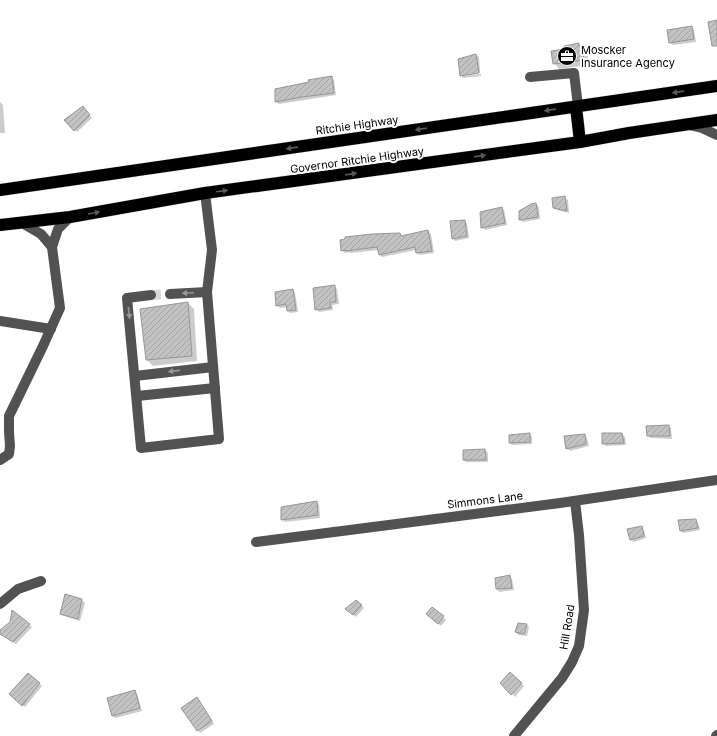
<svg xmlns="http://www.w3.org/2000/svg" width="717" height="736" font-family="Inter,sans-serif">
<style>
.shadow{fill:#0003}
.building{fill:url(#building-hatch);stroke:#969696}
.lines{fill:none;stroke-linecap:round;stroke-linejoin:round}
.minor-tunnel{stroke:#d9d9d9;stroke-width:10;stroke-dasharray:10 5;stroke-linecap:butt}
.highway-casing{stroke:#dbdbdb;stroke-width:13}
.minor{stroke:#525252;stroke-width:10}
.highway{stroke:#000;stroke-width:12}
.oneway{fill:#595959}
.oneway2{fill:#979797}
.labels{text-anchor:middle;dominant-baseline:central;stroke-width:4;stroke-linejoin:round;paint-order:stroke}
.poi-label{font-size:11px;fill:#000;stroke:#fff;text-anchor:start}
.street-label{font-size:11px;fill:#000;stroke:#fff}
</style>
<defs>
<pattern id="building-hatch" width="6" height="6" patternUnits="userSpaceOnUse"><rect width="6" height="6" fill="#c2c2c2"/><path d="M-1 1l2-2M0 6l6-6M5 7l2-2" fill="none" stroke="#a5a5a5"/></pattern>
</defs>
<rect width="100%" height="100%" fill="#fff"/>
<g class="shadow">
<path d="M692 27 694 30 696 42 673 45 670 43Z"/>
<path d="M578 45 587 52 589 65 559 69 554 63 566 50Z"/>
<path d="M476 55 479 57 480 72 462 74V76L459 60Z"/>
<path d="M481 74V76L463 78 462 76Z"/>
<path d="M331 77 334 80 336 95 279 104 276 102Z"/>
<path d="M0 102 3 105 5 133H0Z"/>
<path d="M85 110 92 118 77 132 66 120Z"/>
<path d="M565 198 568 200 569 213 557 210 554 207Z"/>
<path d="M536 204 539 207 540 219 523 222 520 220V211Z"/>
<path d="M502 208 504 210 507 225 485 230 482 227Z"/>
<path d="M465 221 467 224 469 238 455 241 453 238Z"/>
<path d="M428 231 431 234 434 253 419 255 417 253 416 250 382 257 380 255 379 250 350 253 349 252 345 253 342 250 400 234 402 236Z"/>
<path d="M334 286 337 289 339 304 332 305 333 310 319 312 316 309Z"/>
<path d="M293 290 295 293 298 312 290 313 288 311 287 307 280 308 277 305Z"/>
<path d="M188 303 194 309 197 361 153 366 147 360 141 309Z"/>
<path d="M668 426 671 428 672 439 651 438 648 436Z"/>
<path d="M530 434 532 437V444L512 445 510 443Z"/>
<path d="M622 434 625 437 626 445 606 446 603 443Z"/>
<path d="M584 435 587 438 589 446 570 451 567 448Z"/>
<path d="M485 450 488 453V462H466L464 460Z"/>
<path d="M316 502 319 504 320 518 285 522 282 519Z"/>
<path d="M695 520 698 523 700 530 683 533 681 531Z"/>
<path d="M642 527 644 530 646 538 634 542 631 539Z"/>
<path d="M509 576 512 579 514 590 499 592 497 589 496 578Z"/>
<path d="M65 595 82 600 85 603 80 621 64 616 61 614Z"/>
<path d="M361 605 364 608 356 617 346 609Z"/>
<path d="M433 608 446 620 441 626 430 617Z"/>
<path d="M12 612 32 627 16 644 0 633V631L10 623Z"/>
<path d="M518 624 527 625 529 627 527 636 518 635 516 632Z"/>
<path d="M28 675 42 686 25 707 11 694Z"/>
<path d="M501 683H521L524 686 515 697Z"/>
<path d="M134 691 137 694 142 711 115 718 113 716Z"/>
<path d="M199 701 214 724 200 733 183 708Z"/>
</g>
<g class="building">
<path d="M717 20V46H712L708 22Z"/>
<path d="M692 26 694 39 669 43 667 30Z"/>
<path d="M579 43V46H582L584 60 553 64 551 51 565 49 564 46Z"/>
<path d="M476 54 479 73 460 76 458 59Z"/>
<path d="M332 76 334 93 302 97 275 102V89L309 82 308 80Z"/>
<path d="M83 106 90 115 74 131 64 120Z"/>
<path d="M565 196 567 211 553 208 552 198Z"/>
<path d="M536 203 538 217 519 220V211L531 204Z"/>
<path d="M502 207 505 223 481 228 480 212Z"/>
<path d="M465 220 467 236 452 239 450 221Z"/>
<path d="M428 230 432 251 416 253 415 247 379 255 377 247 346 251V250L341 251 340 240 345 239V237L372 234 400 233 401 236Z"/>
<path d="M335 285 336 302H330L331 308 315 310 313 288Z"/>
<path d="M293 289 296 310 287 311 286 304 276 306 275 292Z"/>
<path d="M188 302 192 356 146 360 140 309Z"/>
<path d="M669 425 670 436H647L646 426Z"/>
<path d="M530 433V442L509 443V435Z"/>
<path d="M602 433H622L624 443 602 444Z"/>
<path d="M585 434 586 444 566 449 564 436Z"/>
<path d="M485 449 486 460H463V450Z"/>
<path d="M317 501 318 515 281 520V507Z"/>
<path d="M696 519 698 528 680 531 678 520Z"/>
<path d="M642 526 644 536 630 540 627 529Z"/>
<path d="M510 575 512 588 496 589 495 578Z"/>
<path d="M65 594 82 599 78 619 60 614Z"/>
<path d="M356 600 362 605 353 615 345 609Z"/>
<path d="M432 607 444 616 438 624 426 614Z"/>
<path d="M12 610 30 624 13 642 0 634V630L10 622Z"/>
<path d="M518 623 527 624 524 634 515 632Z"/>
<path d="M510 672 522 683 511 695 500 683Z"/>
<path d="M28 673 40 683 22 706 9 694Z"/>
<path d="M135 690 140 708 112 716 107 698Z"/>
<path d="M197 697 212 721 197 731 181 708Z"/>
</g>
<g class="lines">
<path class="minor-tunnel" d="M151 295 170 294"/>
<defs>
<g id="highway">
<path d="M576 107 580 142"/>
<path d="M0 190 717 86"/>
<path d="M0 225 70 217 205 193 580 142 629 133 717 120"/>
</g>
</defs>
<use href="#highway" class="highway-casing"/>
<g class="minor">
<path d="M530 77 574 73 578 106"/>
<path d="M689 125 702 128 717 135"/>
<path d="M22 223 41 234 52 247"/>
<path d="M170 294 207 292"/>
<path d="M151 295 127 298 141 448 219 439 207 292 212 250 205 193"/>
<path d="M0 321 51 329"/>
<path d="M135 376 213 367"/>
<path d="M137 396 215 388"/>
<path d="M0 460 9 454 10 446 9 432V416L43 346 60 308 52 247 58 229 70 217"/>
<path d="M256 542 560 503 717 480"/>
<path d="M0 604 18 589 41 581"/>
<path d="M514 736 562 678 572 662 579 646 584 610 579 535 575 501"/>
<path d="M716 736 717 735"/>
</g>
<use href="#highway" class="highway"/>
</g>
<defs><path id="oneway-solid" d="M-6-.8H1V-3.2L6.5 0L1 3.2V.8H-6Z"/></defs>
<g class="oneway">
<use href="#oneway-solid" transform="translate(678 92) rotate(172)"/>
<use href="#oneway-solid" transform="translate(550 110) rotate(172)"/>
<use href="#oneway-solid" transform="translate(421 129) rotate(172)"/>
<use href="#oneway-solid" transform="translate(292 148) rotate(172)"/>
<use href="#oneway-solid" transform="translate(480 156) rotate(-8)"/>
<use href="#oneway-solid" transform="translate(351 174) rotate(-8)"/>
<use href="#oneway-solid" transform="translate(222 191) rotate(-7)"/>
<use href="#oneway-solid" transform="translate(94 213) rotate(-10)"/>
</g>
<g class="oneway2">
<use href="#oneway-solid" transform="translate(188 293) rotate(177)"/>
<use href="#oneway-solid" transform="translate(129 313) rotate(84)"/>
<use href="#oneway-solid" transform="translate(174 371) rotate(174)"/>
</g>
<defs>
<symbol id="office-disc" viewBox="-11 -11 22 22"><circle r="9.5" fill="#000" stroke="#fff"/><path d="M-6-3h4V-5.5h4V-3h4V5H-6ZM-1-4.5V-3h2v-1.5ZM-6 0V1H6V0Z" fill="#fff"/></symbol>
</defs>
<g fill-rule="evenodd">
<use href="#office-disc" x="556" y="45" width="22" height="22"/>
</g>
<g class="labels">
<g class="poi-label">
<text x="581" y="50">Moscker<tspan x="581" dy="13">Insurance Agency</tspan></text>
</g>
<g class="street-label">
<text transform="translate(357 125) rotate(-8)">Ritchie Highway</text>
<text transform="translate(357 160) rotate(-8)">Governor Ritchie Highway</text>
<text transform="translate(485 500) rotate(-7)">Simmons Lane</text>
<text transform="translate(567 627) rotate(-81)">Hill Road</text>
</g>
</g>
</svg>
